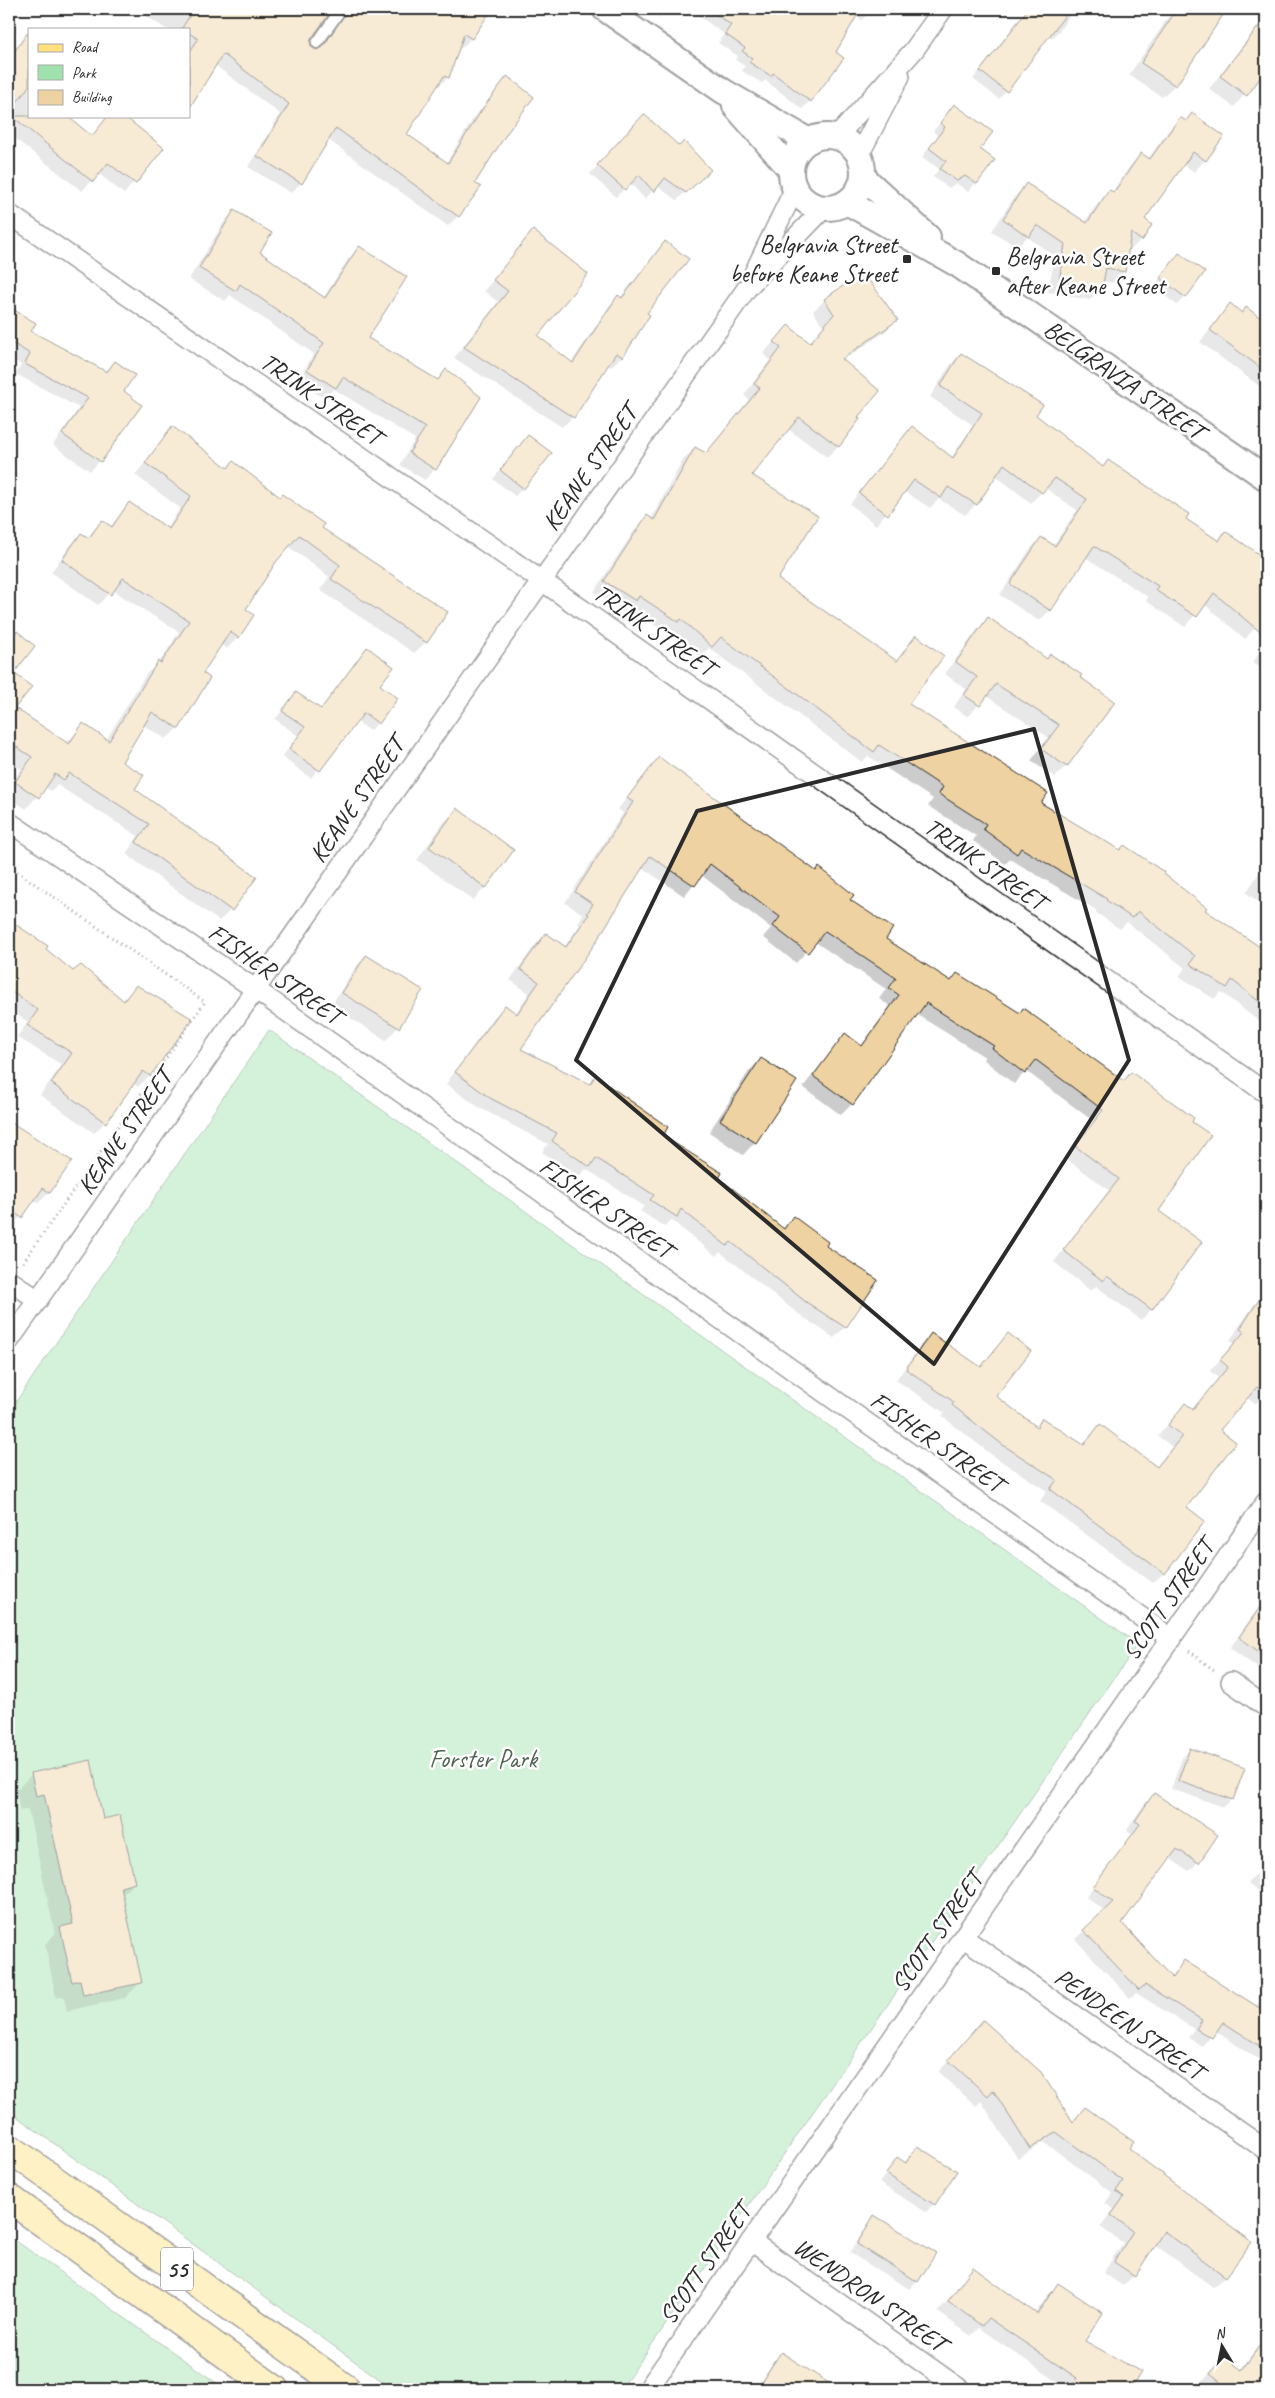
<svg xmlns="http://www.w3.org/2000/svg" width="1275" height="2398" font-family="Caveat,sans-serif">
<style>
.green{fill:#a0e2ad;stroke:#66866c}
.shadow{fill:#0003;fill-rule:evenodd}
.building{fill:#efd2a2;stroke:#2b2b2b}
.lines{fill:none;stroke-linecap:round;stroke-linejoin:round}
.service-casing{stroke:#2b2b2b;stroke-width:14}
.minor-casing{stroke:#2b2b2b;stroke-width:22}
.tertiary-casing{stroke:#2b2b2b;stroke-width:28}
.primary-casing{stroke:#2b2b2b;stroke-width:31}
.path{stroke:#2b2b2b;stroke-width:3;stroke-dasharray:1 4;stroke-linecap:butt}
.service{stroke:#fff;stroke-width:10}
.minor{stroke:#fff;stroke-width:19}
.tertiary{stroke:#fff;stroke-width:24}
.primary{stroke:#ffdf80;stroke-width:28}
.marked{fill:none;stroke:#2b2b2b;stroke-width:4;stroke-linejoin:round}
.poi-dot{fill:#2b2b2b;stroke:#fff;stroke-width:2}
.labels{text-anchor:middle;dominant-baseline:central;stroke-width:5;stroke-linejoin:round;paint-order:stroke}
.shield{fill:#fff;stroke:#6b6b6b;stroke-width:1}
.shield-label{font-size:24px;font-weight:bold;fill:#2b2b2b}
.poi-label{font-size:25px;fill:#2b2b2b;stroke:#fff;text-anchor:end}
.street-label{font-size:25px;fill:#2b2b2b;stroke:#fff}
.park-label{font-size:25px;fill:#4e6252;stroke:#fff}
</style>
<rect width="100%" height="100%" fill="#fff"/>
<filter id="ink" filterUnits="userSpaceOnUse"><feTurbulence type="fractalNoise" baseFrequency=".02" numOctaves="2"/><feDisplacementMap in="SourceGraphic" scale="10" xChannelSelector="R" yChannelSelector="G"/><feConvolveMatrix kernelMatrix="1 2 1 2 8 2 1 2 1" color-interpolation-filters="sRGB"/></filter>
<g filter="url(#ink)">
<g class="green">
<path d="M269 1030 1138 1644 621 2389H393L9 2111V1412Z"/>
<path d="M9 2236 225 2389H9Z"/>
</g>
<g class="shadow">
<path d="M136 9H491L471 38 461 49 459 47 448 77 438 87 436 86 405 135 446 163 473 119 507 78 506 132 474 183 458 216 448 226 327 139 301 183 291 193 248 167 280 114 215 65 189 106V29H166ZM330 12 336 14 337 24 319 50 312 49 310 39Z"/>
<path d="M647 9H667L659 17Z"/>
<path d="M667 9H677L673 13Z"/>
<path d="M689 9H872L862 20 855 16 810 101 802 109 765 80 762 83 742 71 745 66 735 60 738 56 718 43 724 34Z"/>
<path d="M1027 9H1074L1060 30 1052 38 1048 36 999 99 973 79Z"/>
<path d="M1174 9H1225L1175 85 1162 97 1129 75Z"/>
<path d="M1265 20 1266 68 1234 107 1209 89 1253 32Z"/>
<path d="M19 46 29 87V116L91 137 108 116 162 148 124 194 98 173 82 191 9 134V52L11 54Z"/>
<path d="M954 106 978 150 993 160 968 192 956 183 949 188 933 177 939 169 922 157 938 136 933 131Z"/>
<path d="M1192 115 1222 136 1205 160 1194 172 1183 164 1143 220 1141 240 1129 251 1127 250 1124 271 1112 283 1102 281 1101 288 1089 300 1048 292 1055 256 1027 237 1017 247 992 231 1015 196 1027 185 1084 223 1098 203 1109 192 1111 193 1130 166 1141 154 1148 159 1169 130 1180 119 1185 122Z"/>
<path d="M636 124 701 177 677 200 657 186 645 199 630 183 616 197 590 174Z"/>
<path d="M234 212 258 253 323 298 348 259 359 248 367 338 436 381 446 371 435 469 425 480 400 465 415 439 334 389 324 398 297 381 314 354 230 295 225 301 189 279 224 222Z"/>
<path d="M533 232 536 336 571 363 608 307 618 297 620 298 665 242 645 314 648 316 622 356 611 367 607 364 573 417 562 427 454 358 498 302 484 291Z"/>
<path d="M1176 258 1185 297 1177 305 1153 287Z"/>
<path d="M863 273 896 320 885 332 842 361 856 418 838 446 827 457 788 429 750 475 777 579 895 662 916 637 908 704 1039 804 1162 873 1203 911 1266 951V1027L1221 992 1214 999 1179 976 1185 968 1127 922 1120 929 1095 912 1096 910 1010 859 1005 864 973 841 976 836 928 806 933 799 868 756 862 762 709 648 700 657 670 630 667 633 627 607 623 611 594 592 636 528 647 517 651 519 683 460 695 448 705 454 749 400 744 395 770 360 763 354 777 338 788 327 809 344 823 326 813 311 825 300Z"/>
<path d="M1230 305 1241 314 1246 309 1266 324V391L1200 342Z"/>
<path d="M9 308 34 324 30 331 105 372 115 362 122 391 100 461 90 471 53 445 79 408 16 374 21 365 9 357Z"/>
<path d="M961 354 1034 416 1102 468 1108 462 1217 541 1226 533 1266 561V615L1255 628 1245 639 1204 604 1185 627 1146 601 1148 597 1085 557 1050 610 1039 621 1000 595 1030 549 1041 538 1053 546 1077 510 1045 488 1031 503 995 475 976 504 965 515 939 499 930 508 904 491 876 525 850 504 912 428 951 458 973 425 930 397 950 365Z"/>
<path d="M1266 417V431L1260 427Z"/>
<path d="M173 428 227 468 233 463 320 528 426 642 414 653 320 590 329 577 288 546 275 561 244 609 253 615 238 637 227 649 220 644 201 673 178 728 166 739 143 725 121 762 134 789 231 910 219 921 126 854 138 836 57 785 51 791 45 787 26 809 9 797V788L21 769 9 761V630L15 634 12 673 13 708 66 744 83 725 106 740 146 674 159 663 179 632 112 590 98 605 51 572 70 546 81 534 87 538 102 522 110 527 129 504 167 529 180 508 135 475Z"/>
<path d="M528 436 523 488 515 496 493 479Z"/>
<path d="M988 619 1046 660 1051 655 1066 766 1055 777 1031 761 1048 737 986 696 968 717 954 707 966 689 945 674 977 630Z"/>
<path d="M1266 641V671L1253 663Z"/>
<path d="M367 649 378 685V723L370 731 356 721 311 778 282 757 298 736 275 719 297 693 320 710Z"/>
<path d="M659 758 848 900 884 939 950 982 957 975 1123 1082 1131 1074 1157 1211 1152 1309 1141 1320 1096 1286 1091 1291 1054 1262 1109 1190 1065 1158 1093 1121 1026 1071 1014 1084 983 1059 985 1057 916 1014 852 1104 841 1115 803 1087 845 1034 861 1046 890 1006 879 999 886 989 815 942 796 963 763 937 771 928 701 875 684 896 641 867 519 1049 588 1085 595 1078 661 1136 782 1229 794 1218 824 1246 845 1327 834 1338 796 1312 720 1252 716 1256 671 1220 665 1227 640 1211 644 1206 586 1169 579 1176 542 1152 548 1144 480 1108 446 1084 494 1017 505 1007 515 1014 529 993 510 980 535 945 546 934 564 947 580 925 578 924 583 914 565 903 623 813 618 809Z"/>
<path d="M457 810 512 851 485 888 473 900 417 860 444 822Z"/>
<path d="M1266 862V907L1246 893Z"/>
<path d="M9 922 47 946 45 949 73 972 122 1001 136 987 150 1075 138 1087 133 1083 105 1122 94 1133 40 1095 62 1065 17 1037 28 1022 9 1009Z"/>
<path d="M366 956 398 1027 386 1040 331 1006 354 969Z"/>
<path d="M761 1059 755 1142 743 1155 709 1132 749 1071Z"/>
<path d="M9 1123 30 1138 50 1192 38 1203 34 1200 10 1229Z"/>
<path d="M1263 1296 1266 1298V1393L1255 1404 1247 1398 1219 1430 1185 1507 1164 1573 1153 1583 1040 1501 1047 1491 992 1455 942 1416 945 1413 896 1380 921 1345 931 1335 980 1368 1008 1335 994 1396 1035 1427 1043 1420 1082 1445 1100 1425 1156 1467 1172 1447 1158 1436 1185 1405 1192 1410 1219 1378 1210 1371 1234 1343 1230 1340 1253 1306Z"/>
<path d="M1266 1597V1674L1230 1648Z"/>
<path d="M1190 1750 1232 1799 1224 1807 1171 1789 1182 1758Z"/>
<path d="M32 1774 102 1820 134 1883 122 1895 141 1982 125 1998 67 2011 64 1996 56 1998 45 1944 55 1934 28 1809 20 1811 16 1790Z"/>
<path d="M1154 1795 1198 1862 1189 1871 1169 1858 1120 1924 1170 1978 1184 1961 1255 2007 1262 2000 1266 2003V2064L1215 2031 1202 2046 1188 2038 1194 2029 1136 1993 1130 1998 1075 1939 1105 1911 1086 1897 1132 1834 1127 1830 1145 1803Z"/>
<path d="M1266 1860V1898L1248 1884Z"/>
<path d="M972 2033 1072 2122 1085 2108 1127 2149 1225 2276 1213 2287 1154 2244 1134 2275 1123 2286 1103 2273 1123 2243 1100 2227 1114 2209 1105 2203 1113 2193 1044 2142 1018 2159 981 2101 976 2106 938 2072Z"/>
<path d="M917 2147 934 2204 926 2212 879 2183 897 2159 904 2163Z"/>
<path d="M875 2217 917 2281 909 2289 850 2253 867 2225Z"/>
<path d="M973 2269 1035 2314 1048 2295 1059 2284 1083 2341 1139 2373 1130 2389H1068L979 2328 971 2336 938 2312Z"/>
<path d="M1266 2336V2389H1207L1200 2384 1223 2357 1240 2370Z"/>
<path d="M781 2354 827 2383 823 2389H756L773 2362Z"/>
</g>
<g class="building">
<path d="M194 9H333L311 39V46L317 50 323 47 348 9H492L472 39 464 34 449 78 444 76 407 134 448 163 483 108 507 76 534 97 507 133 475 183 481 187 459 217 336 128 302 184 257 156 289 104 223 54 189 109V53L198 39 189 33V29L182 28Z"/>
<path d="M708 9H861L836 52 844 58 811 102 773 73 771 76 749 62 752 58 742 51 745 48 725 34 731 25Z"/>
<path d="M1028 9H1070L1007 92 980 71Z"/>
<path d="M1177 9H1227L1176 86 1141 63Z"/>
<path d="M1266 17V70L1247 96 1220 76Z"/>
<path d="M29 31V86L9 113V59Z"/>
<path d="M954 104 993 132 980 149 995 160 977 184 965 176 957 181 940 169 946 161 929 148 945 127 940 123Z"/>
<path d="M1192 113 1224 136 1206 161 1193 152 1145 219 1152 225 1142 241 1131 233 1125 272 1106 268 1102 289 1059 281 1065 244 1037 225 1029 237 1003 219 1026 183 1087 223 1109 190 1114 192 1141 153 1150 159 1180 117 1186 121Z"/>
<path d="M644 114 679 146 684 141 711 170 686 193 665 178 654 192 639 175 625 190 597 165Z"/>
<path d="M12 116H67L92 136 108 116H124L164 148 136 184 108 163 93 182Z"/>
<path d="M234 210 272 233 260 252 325 298 359 246 407 277 368 338 438 380 446 369 481 397 436 470 409 453 425 428 343 377 336 388 307 370 324 343 240 284 236 291 199 268Z"/>
<path d="M533 230 588 274 538 336 573 363 618 295 622 298 665 241 689 259 647 313 650 315 623 357 616 353 574 418 464 347 508 291 493 280Z"/>
<path d="M1179 253 1205 272 1186 298 1160 278Z"/>
<path d="M863 272 898 320 842 359 880 391 858 417 860 419 839 447 799 417 752 475 818 516 778 579 897 661 916 635 944 656 909 704 1048 793 1041 803 1120 850 1124 845 1164 872 1163 873 1207 908 1205 910 1266 951V1007L1232 980 1227 988 1190 964 1195 956 1138 911 1132 918 1106 900 1107 899 1021 848 1017 854 983 829 986 824 939 794 943 787 879 745 874 752 721 637 712 647 681 619 679 622 639 596 636 601 604 581 647 515 654 520 695 447 706 453 760 388 754 384 781 348 774 342 788 325 810 343 834 314 824 299Z"/>
<path d="M1230 303 1242 313 1246 307 1266 322V372L1210 330Z"/>
<path d="M9 307 36 323 31 331 107 372 115 361 135 375 124 391 142 405 101 462 62 434 88 398 25 364 30 354 9 341Z"/>
<path d="M961 353 1043 405 1036 415 1103 467 1108 460 1189 514 1186 519 1219 541 1225 531 1266 559V637L1214 593 1197 617 1155 590 1158 586 1094 546 1051 611 1010 584 1041 537 1055 546 1087 499 1055 478 1042 493 1004 464 977 505 948 487 941 498 914 480 888 515 859 493 912 426 953 458 982 413 940 386Z"/>
<path d="M172 426 228 468 233 461 280 497 282 494 324 524 322 528 448 612 427 643 331 579 340 565 299 535 276 562 246 609 254 615 239 638 230 632 203 673 210 678 179 729 152 712 122 762 144 775 135 789 257 877 232 911 136 842 149 824 69 773 64 780 55 774 39 798 15 782 32 757 9 742V641L17 631 35 646 14 673 32 687 15 708 69 744 83 723 109 741 158 661 161 663 189 621 123 578 111 595 62 560 81 533 89 538 102 520 112 527 129 502 169 529 191 496 145 463Z"/>
<path d="M528 435 552 453 524 489 500 470Z"/>
<path d="M988 617 1047 659 1050 654 1082 675 1080 677 1115 702 1067 767 1041 749 1059 725 996 684 980 706 964 695 977 677 956 662Z"/>
<path d="M367 647 394 667 380 685 398 698 379 724 364 713 320 771 289 749 305 727 282 711 296 692 321 709Z"/>
<path d="M659 757 816 871 819 867 854 895 850 900 893 928 886 939 951 981 957 973 1020 1013 1023 1008 1124 1081 1131 1072 1194 1118 1192 1122 1211 1135 1159 1211 1202 1242 1152 1310 1107 1276 1103 1281 1063 1250 1119 1179 1075 1146 1103 1110 1036 1060 1025 1074 992 1048 994 1046 926 1003 853 1105 813 1076 845 1033 862 1046 899 995 889 988 896 978 825 931 808 953 773 926 780 917 710 864 695 886 650 856 594 945 521 1049 590 1084 595 1076 668 1127 663 1136 722 1173 719 1178 784 1229 793 1216 828 1242 826 1246 878 1280 846 1328 806 1302 731 1242 727 1246 681 1209 677 1217 650 1200 654 1195 596 1158 590 1167 552 1141 557 1133 490 1098 455 1072 505 1005 517 1014 539 982 520 969 546 933 566 947 589 914 587 913 593 904 575 892 633 802 627 798Z"/>
<path d="M457 808 514 850 486 888 429 847Z"/>
<path d="M9 920 48 946 46 949 73 971 81 965 124 1001 136 985 193 1019 150 1076 143 1071 106 1123 51 1083 72 1053 27 1025 38 1010 9 990Z"/>
<path d="M366 955 423 990 399 1028 342 993Z"/>
<path d="M761 1058 797 1081 756 1143 720 1120Z"/>
<path d="M9 1121 72 1161 50 1193 43 1188 22 1218 9 1209Z"/>
<path d="M1266 1289V1395L1257 1387 1220 1430 1236 1442 1187 1507 1205 1521 1165 1574 1050 1489 1057 1480 1003 1445 952 1405 954 1402 906 1369 931 1333 981 1367 1008 1333 1031 1351 996 1396 1037 1427 1042 1418 1084 1445 1100 1424 1157 1467 1182 1436 1168 1425 1185 1403 1193 1409 1228 1367 1220 1360 1244 1332 1240 1329Z"/>
<path d="M1266 1599V1657L1239 1637Z"/>
<path d="M1190 1748 1245 1768 1233 1800 1178 1781Z"/>
<path d="M91 1760 103 1819 120 1815 135 1883 121 1887 142 1983 83 1995 80 1980 72 1982 60 1927 73 1924 44 1794 36 1796 31 1773Z"/>
<path d="M1154 1793 1218 1835 1199 1863 1177 1849 1122 1923 1172 1978 1184 1960 1266 2012V2050L1223 2022 1212 2038 1196 2029 1202 2020 1145 1985 1139 1990 1083 1930 1113 1902 1093 1887 1140 1824 1135 1821Z"/>
<path d="M983 2020 1041 2072 1073 2122 1085 2107 1134 2142 1129 2149 1252 2242 1226 2277 1164 2231 1135 2276 1114 2262 1133 2231 1111 2215 1124 2197 1116 2191 1123 2181 1056 2132 1030 2149 993 2090 988 2096 948 2060Z"/>
<path d="M917 2146 957 2171 935 2205 886 2174 897 2157 906 2163Z"/>
<path d="M874 2215 936 2253 918 2282 857 2244Z"/>
<path d="M973 2267 1037 2314 1058 2283 1103 2313 1085 2341 1141 2372 1131 2389H1071L1077 2378 988 2318 982 2326 948 2301Z"/>
<path d="M1266 2337V2389H1227L1228 2388 1210 2374 1223 2356 1242 2370Z"/>
<path d="M781 2352 838 2389H775L762 2381Z"/>
</g>
<g class="lines">
<defs>
<path id="service" d="M317 43 341 9"/>
<g id="minor">
<path d="M836 138 914 50 943 9"/>
<path d="M859 155 900 76"/>
<path d="M9 214 542 581 1266 1093"/>
<path d="M754 273 795 188"/>
<path d="M9 822 255 989 1172 1639"/>
<path d="M9 1280 38 1300"/>
<path d="M9 1341 747 288 824 208"/>
<path d="M1231 1682 1266 1707"/>
<path d="M964 1938 1266 2150"/>
<path d="M751 2241 960 2389"/>
<path d="M648 2389 1266 1502"/>
</g>
<g id="tertiary">
<path d="M605 9 723 91 809 141"/>
<path d="M735 106 791 170"/>
<circle cx="827" cy="172" r="36"/>
<path d="M863 177 928 237"/>
<path d="M847 202 957 264 1266 478"/>
</g>
<g id="primary">
<path d="M9 2148 346 2389"/>
<path d="M9 2198 274 2389"/>
</g>
</defs>
<use href="#service" class="service-casing"/>
<use href="#minor" class="minor-casing"/>
<use href="#tertiary" class="tertiary-casing"/>
<use href="#primary" class="primary-casing"/>
<g class="path">
<path d="M9 866 205 1002 22 1264"/>
<path d="M1189 1651 1214 1670"/>
</g>
<use href="#service" class="service"/>
<use href="#minor" class="minor"/>
<use href="#tertiary" class="tertiary"/>
<use href="#primary" class="primary"/>
</g>
</g>
<path d="M0 0H1275V2398H0ZM1034 729 1129 1060 934 1364 576 1060 697 811Z" fill="#fff" fill-opacity=".55" fill-rule="evenodd"/>
<path class="marked" d="M1034 729 1129 1060 934 1364 576 1060 697 811Z"/>
<g class="poi-dot">
<rect x="902" y="254" width="10" height="10" rx="2.5"/>
<rect x="991" y="266" width="10" height="10" rx="2.5"/>
</g>
<g class="labels">
<rect class="shield" x="161" y="2247.5" width="32" height="43" rx="4"/>
<g class="shield-label">
<text x="177" y="2269">55</text>
</g>
<g class="poi-label">
<text x="897" y="245">Belgravia Street<tspan x="897" dy="29">before Keane Street</tspan></text>
<text x="1006" y="257" text-anchor="start">Belgravia Street<tspan x="1006" dy="29">after Keane Street</tspan></text>
</g>
<g class="street-label">
<text transform="translate(1124 380) rotate(35)">BELGRAVIA STREET</text>
<text transform="translate(321 399) rotate(35)">TRINK STREET</text>
<text transform="translate(590 468) rotate(-55)">KEANE STREET</text>
<text transform="translate(654 630) rotate(35)">TRINK STREET</text>
<text transform="translate(357 800) rotate(-55)">KEANE STREET</text>
<text transform="translate(985 864) rotate(35)">TRINK STREET</text>
<text transform="translate(275 974) rotate(35)">FISHER STREET</text>
<text transform="translate(125 1132) rotate(-55)">KEANE STREET</text>
<text transform="translate(606 1208) rotate(35)">FISHER STREET</text>
<text transform="translate(937 1442) rotate(35)">FISHER STREET</text>
<text transform="translate(1168 1600) rotate(-55)">SCOTT STREET</text>
<text transform="translate(937 1932) rotate(-55)">SCOTT STREET</text>
<text transform="translate(1129 2024) rotate(35)">PENDEEN STREET</text>
<text transform="translate(705 2264) rotate(-55)">SCOTT STREET</text>
<text transform="translate(870 2295) rotate(35)">WENDRON STREET</text>
</g>
<g class="park-label">
<text x="483" y="1759">Forster Park</text>
</g>
</g>
<rect width="1275" height="2398" fill="none" stroke="#fff" stroke-width="30"/>
<rect x="15" y="15" width="1245" height="2368" fill="none" stroke="#2b2b2b" stroke-width="2" filter="url(#ink)"/>
<rect x="28" y="28" width="162" height="90" fill="#ffffff" stroke="#aaaaaa"/>
<rect x="38" y="44" width="25" height="8" fill="#ffdf80" stroke="#aaaaaa"/>
<text x="72" y="52" font-size="15" fill="#2b2b2b">Road</text>
<rect x="38" y="65" width="25" height="15" fill="#a0e2ad" stroke="#aaaaaa"/>
<text x="72" y="78" font-size="15" fill="#2b2b2b">Park</text>
<rect x="38" y="90" width="25" height="15" fill="#efd2a2" stroke="#aaaaaa"/>
<text x="72" y="102" font-size="15" fill="#2b2b2b">Building</text>
<g transform="translate(1222 2346) rotate(350)" stroke="#ffffff" stroke-width="4" paint-order="stroke">
<path d="M0-4L9 19L0 12L-9 19Z" fill="#2b2b2b"/>
<text y="-8" font-size="14" font-weight="bold" text-anchor="middle" fill="#2b2b2b">N</text>
</g>
</svg>
